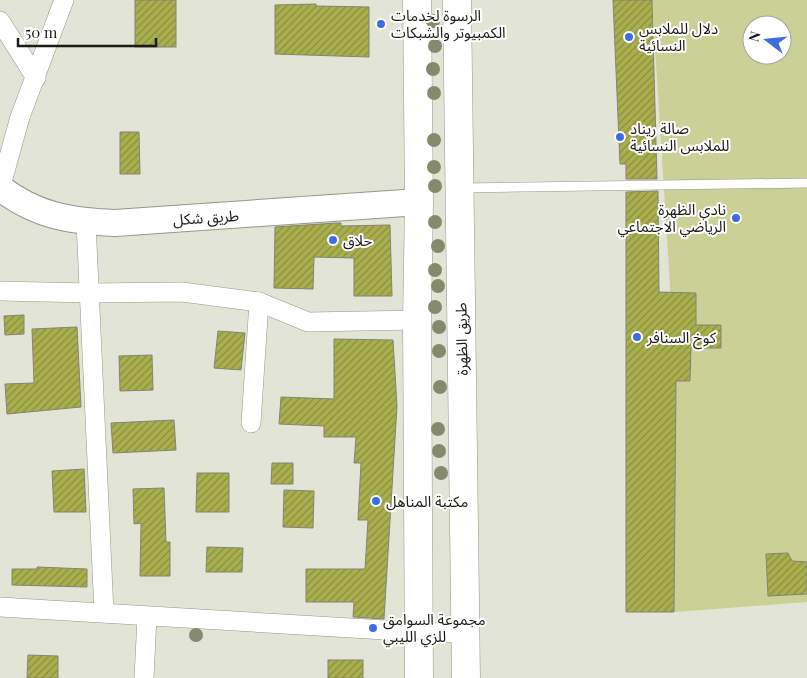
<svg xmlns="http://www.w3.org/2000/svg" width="807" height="678" font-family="'Playfair Display','Noto Sans Arabic',serif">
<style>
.grass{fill:#cad096;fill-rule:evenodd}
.building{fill:url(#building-hatch);stroke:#838477}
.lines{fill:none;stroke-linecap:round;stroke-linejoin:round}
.service-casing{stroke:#959789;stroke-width:10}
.minor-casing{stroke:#959789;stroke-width:20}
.secondary-casing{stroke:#959789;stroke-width:28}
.primary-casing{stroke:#959789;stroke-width:29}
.service{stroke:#fff;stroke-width:9}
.minor{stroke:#fff;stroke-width:19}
.secondary{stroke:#fff;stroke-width:26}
.primary{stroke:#fff;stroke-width:28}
.tree{fill:#86896b}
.poi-dot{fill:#3c6edf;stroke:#fff;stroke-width:2}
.labels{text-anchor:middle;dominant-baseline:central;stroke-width:4;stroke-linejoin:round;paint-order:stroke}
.poi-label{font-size:15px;fill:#1b1b16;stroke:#fff;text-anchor:start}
.street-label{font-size:15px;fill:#1b1b16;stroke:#fff}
</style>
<defs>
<pattern id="building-hatch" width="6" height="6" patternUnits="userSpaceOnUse" patternTransform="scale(1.25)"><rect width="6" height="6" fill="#a9af4d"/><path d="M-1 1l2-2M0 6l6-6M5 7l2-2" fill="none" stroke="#898e3f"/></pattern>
</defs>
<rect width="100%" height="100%" fill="#e2e4d6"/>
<path class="grass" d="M652 0H807V602L674 612 676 381ZM752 25H782V55H752Z"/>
<g class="building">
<rect x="135" y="0" width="41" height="47"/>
<path d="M613 0H652L657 179H626V164H620Z"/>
<path d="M316 4V6L369 7V57L275 54V5Z"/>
<path d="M120 132H139L140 174H120Z"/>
<path d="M658 191 659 292 696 293V325H721V348H691L690 381H676L674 612H626V192Z"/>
<path d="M336 223H341V226L390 225 392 296H354V258L314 257 313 289 274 288 275 227Z"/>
<path d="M24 315V334L5 335 4 316Z"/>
<path d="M77 327 81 407 7 414 5 384 34 383 32 329Z"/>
<path d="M218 331 245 333 241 370 214 368Z"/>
<path d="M334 339 393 340 397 406 384 619 353 617 354 602H306V569H365L368 520H358L361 463H354L356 437H324V426L279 424 281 397 334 399Z"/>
<path d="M152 355 153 390 120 391 119 356Z"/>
<path d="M174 420 176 450 113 453 111 423Z"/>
<path d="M272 463H293V484H271Z"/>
<path d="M84 469 86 512H54L52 471Z"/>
<path d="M197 473H229V512H196Z"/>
<path d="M164 488 166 542H170V576H140L141 523 134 524 133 489Z"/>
<path d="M284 490 314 491 313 528 283 527Z"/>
<path d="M207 547 243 548 242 572H206Z"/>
<path d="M788 553 792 561 807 562V594L768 596 766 554Z"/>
<path d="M37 567 87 569V587L12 585V569H37Z"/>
<path d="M28 655 58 656V678H27Z"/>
<rect x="328" y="660" width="35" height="18"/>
</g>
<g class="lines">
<defs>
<path id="service" d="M462 188 807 183"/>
<g id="minor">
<path d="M0 21 36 78"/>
<path d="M0 189 20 117 64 0"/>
<path d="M86 222 104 613"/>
<path d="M0 291 89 293 182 292 259 302 308 322 417 320"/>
<path d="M251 423 259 302"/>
<path d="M0 607 419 632 465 633"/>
<path d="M144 678 147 617"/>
</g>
<path id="secondary" d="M0 188C37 216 70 221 115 223L419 202"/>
<g id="primary">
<path d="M417 0 419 202 417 320 419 678"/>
<path d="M457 0 466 678"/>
</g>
</defs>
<use href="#service" class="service-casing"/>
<use href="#minor" class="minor-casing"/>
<use href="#secondary" class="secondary-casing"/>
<use href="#primary" class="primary-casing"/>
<use href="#service" class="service"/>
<use href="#minor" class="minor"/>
<use href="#secondary" class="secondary"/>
<use href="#primary" class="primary"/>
</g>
<g class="tree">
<circle cx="433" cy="21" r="7"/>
<circle cx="435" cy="46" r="7"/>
<circle cx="433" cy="69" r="7"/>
<circle cx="434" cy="93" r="7"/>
<circle cx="434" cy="140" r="7"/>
<circle cx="434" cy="167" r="7"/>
<circle cx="435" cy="186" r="7"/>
<circle cx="435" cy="222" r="7"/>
<circle cx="438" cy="246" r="7"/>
<circle cx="435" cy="270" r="7"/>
<circle cx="438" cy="286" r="7"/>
<circle cx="435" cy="307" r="7"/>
<circle cx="439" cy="327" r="7"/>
<circle cx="439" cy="351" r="7"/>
<circle cx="440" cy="387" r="7"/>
<circle cx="438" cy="429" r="7"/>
<circle cx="439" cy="451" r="7"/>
<circle cx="441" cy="473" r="7"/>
<circle cx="196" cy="635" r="7"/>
</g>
<g class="poi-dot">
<circle cx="381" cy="24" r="5"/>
<circle cx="629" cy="37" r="5"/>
<circle cx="620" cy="137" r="5"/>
<circle cx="736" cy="218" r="5"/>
<circle cx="333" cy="240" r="5"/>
<circle cx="637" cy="337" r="5"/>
<circle cx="376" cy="501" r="5"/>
<circle cx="373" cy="628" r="5"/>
</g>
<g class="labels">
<g class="poi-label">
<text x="391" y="15">الرسوة لخدمات<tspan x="391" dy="17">الكمبيوتر والشبكات</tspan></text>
<text x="639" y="28">دلال للملابس<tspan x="639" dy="17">النسائية</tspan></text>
<text x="630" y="128">صالة ريناد<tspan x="630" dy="17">للملابس النسائية</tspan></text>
<text x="726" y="209" text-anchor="end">نادي الظهرة<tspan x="726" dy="17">الرياضي الاجتماعي</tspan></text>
<text x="343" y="240">حلاق</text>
<text x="647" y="337">كوخ السنافر</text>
<text x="386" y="501">مكتبة المناهل</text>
<text x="383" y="619">مجموعة السوامق<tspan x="383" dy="17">للزي الليبي</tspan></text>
</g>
<g class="street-label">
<text transform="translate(206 217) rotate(-4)">طريق شكل</text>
<text transform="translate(461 339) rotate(-91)">طريق الظهرة</text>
</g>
</g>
<g transform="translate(767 40) rotate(286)"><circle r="24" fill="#ffffff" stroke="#a4a4a2"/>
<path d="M0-4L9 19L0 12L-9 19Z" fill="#3c6edf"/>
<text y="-8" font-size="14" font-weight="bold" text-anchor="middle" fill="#1b1b16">N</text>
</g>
<path d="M18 38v8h138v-8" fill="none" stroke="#1b1b16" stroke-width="2.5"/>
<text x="25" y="38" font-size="15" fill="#1b1b16" stroke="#ffffff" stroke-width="4" paint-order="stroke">50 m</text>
</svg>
